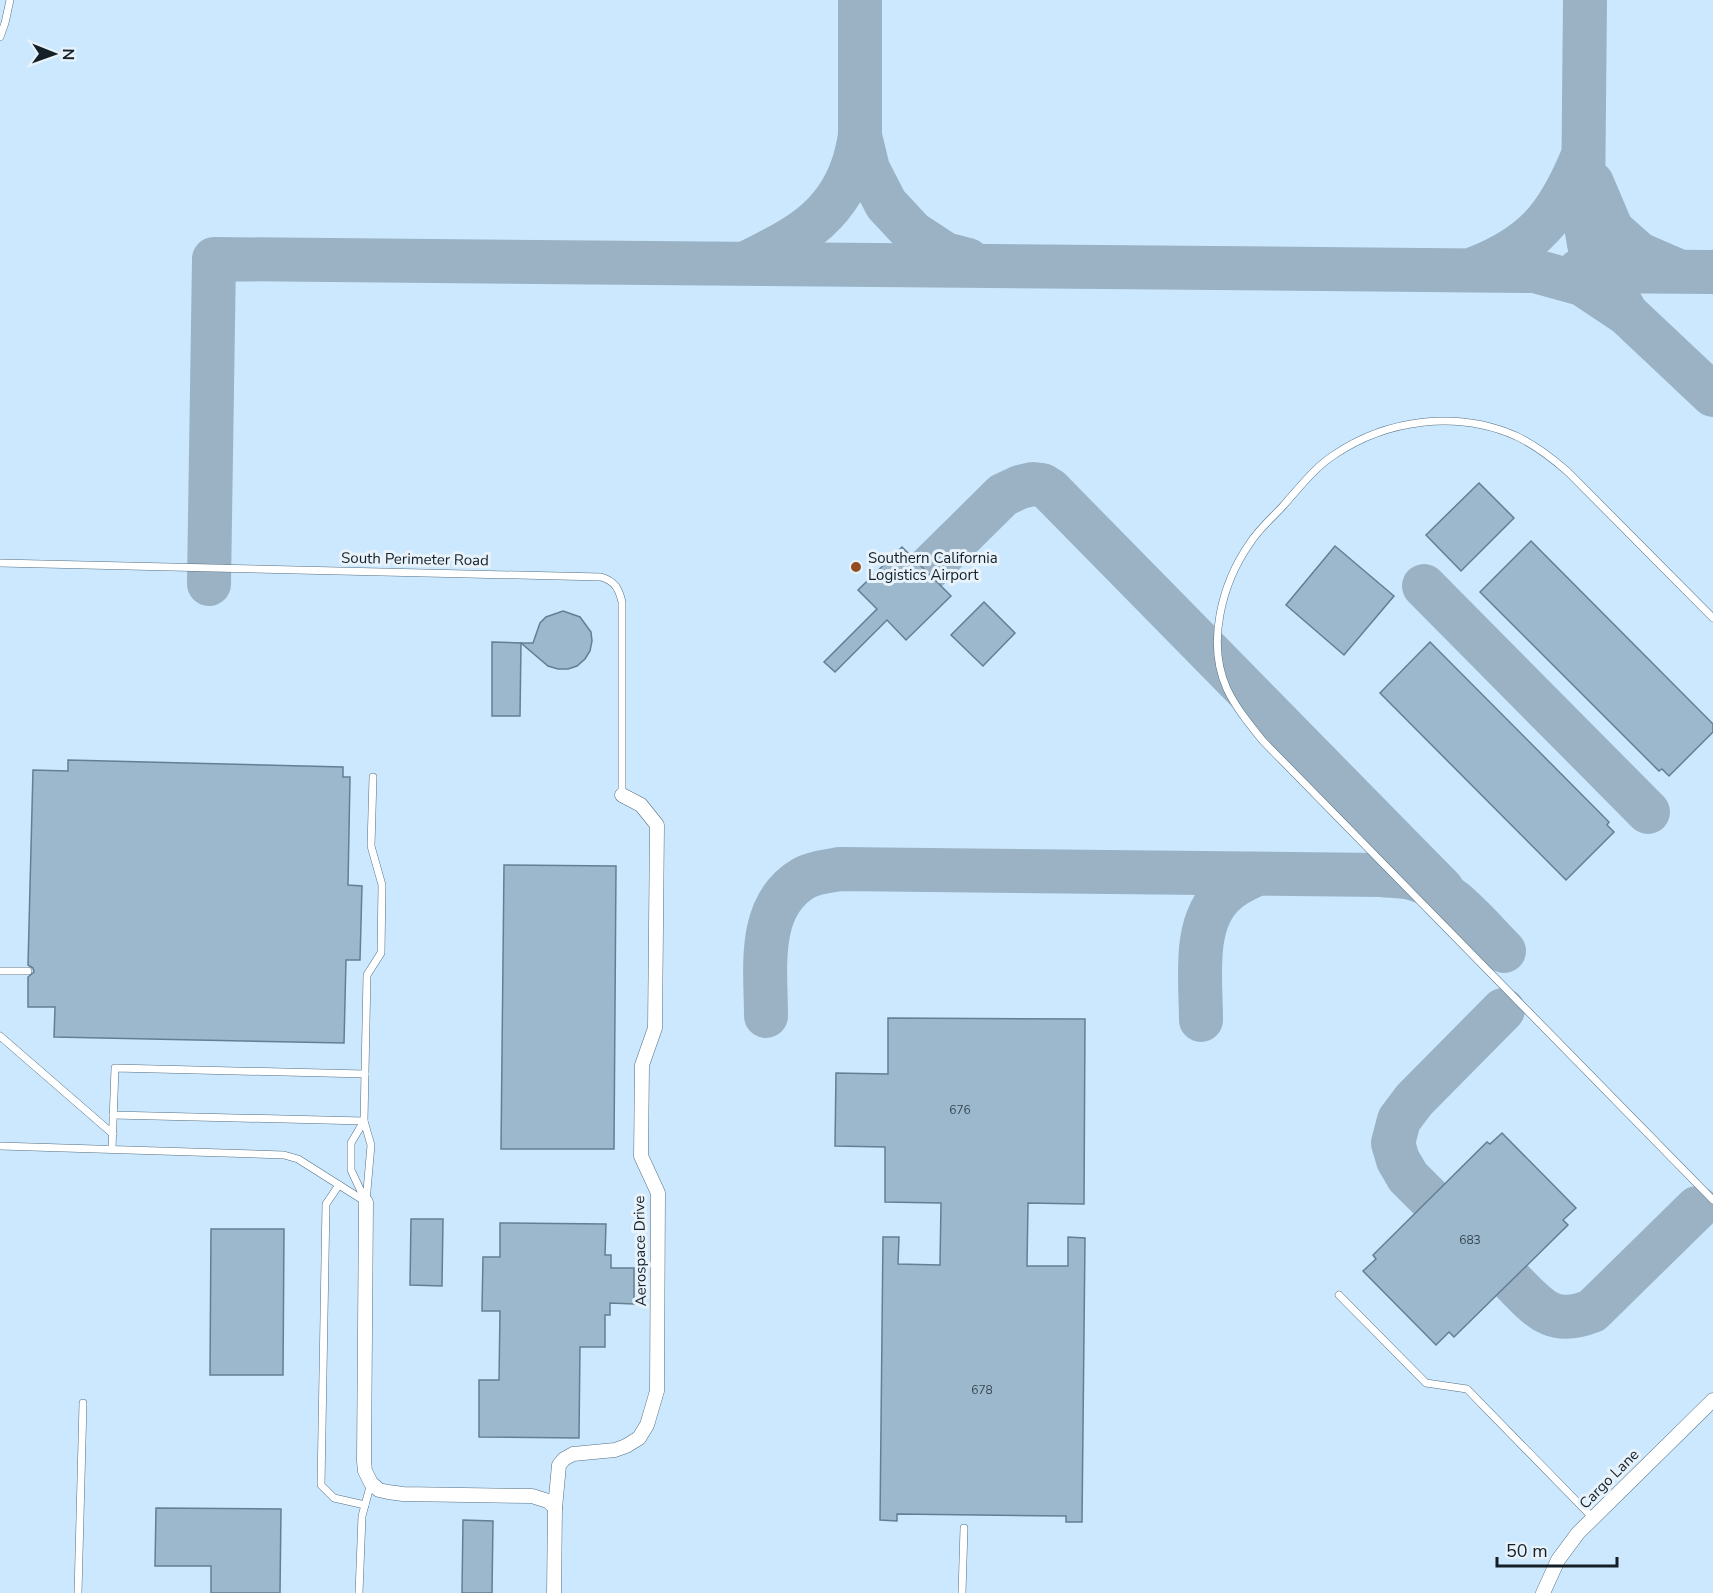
<svg xmlns="http://www.w3.org/2000/svg" width="1713" height="1593" font-family="'Nunito Sans',sans-serif">
<style>
.lines{fill:none;stroke-linecap:round;stroke-linejoin:round}
.taxiway{stroke:#9ab2c4;stroke-width:44}
.building{fill:#9bb8cd;stroke:#647f93;stroke-width:1.5}
.service-casing{stroke:#546f82;stroke-width:8}
.minor-casing{stroke:#546f82;stroke-width:15}
.service{stroke:#fff;stroke-width:7}
.minor{stroke:#fff;stroke-width:14}
.poi-dot{fill:#924e21;stroke:#e7f2fb;stroke-width:2}
.labels{text-anchor:middle;dominant-baseline:central;stroke-width:6;stroke-linejoin:round;paint-order:stroke}
.number-label{font-size:12px;fill:#364550}
.poi-label{font-size:15px;fill:#141f27;stroke:#e7f2fb;text-anchor:start}
.street-label{font-size:15px;fill:#141f27;stroke:#e7f2fb}
</style>
<rect width="100%" height="100%" fill="#cbe8fe"/>
<g class="lines">
<g class="taxiway">
<path d="M860 0V136L868 169 886 204 913 233 945 254 968 260"/>
<path d="M1585 0 1583 207 1589 244 1602 271 1624 309"/>
<path d="M1592 183 1612 230 1639 254 1676 270"/>
<path d="M748 262C794 240 834 219 852 168 856 158 858 147 860 136"/>
<path d="M1476 268C1534 245 1557 217 1581 160"/>
<path d="M1579 271 1713 272"/>
<path d="M926 571 1003 495 1020 487 1033 484 1042 485 1050 490 1442 889"/>
<path d="M209 584 214 259 1535 271 1582 284 1627 314 1713 395"/>
<path d="M1424 586 1648 812"/>
<path d="M766 1016C766 969 756 906 804 878 815 872 829 871 840 869L1382 875C1392 876 1402 876 1411 878 1449 887 1478 925 1504 951"/>
<path d="M1201 1020C1201 980 1192 922 1225 893 1234 884 1246 879 1257 874"/>
<path d="M1430 1199 1408 1177 1398 1160 1393 1143 1399 1120 1414 1100 1503 1010"/>
<path d="M1511 1280C1539 1308 1551 1327 1592 1311L1697 1208"/>
</g>
</g>
<g class="building">
<path d="M1479 483 1514 518 1461 571 1426 535Z"/>
<path d="M1531 541 1713 724V732L1669 776 1662 769 1659 771 1480 592Z"/>
<path d="M1335 546 1394 596 1344 655 1286 605Z"/>
<path d="M902 547 951 596 906 640 887 620 835 672 824 662 877 609 858 590Z"/>
<path d="M984 602 1015 633 983 666 951 635Z"/>
<path d="M563 611 580 617 591 632 592 641 590 651 585 659 577 666 568 669H558L548 666 521 643H533L540 623 546 617Z"/>
<path d="M492 642 521 643 520 716H492Z"/>
<path d="M1430 642 1609 822 1607 825 1614 832 1566 880 1380 693Z"/>
<path d="M68 760 343 767V777H350L348 885 362 886 360 960H346L344 1043 54 1037 55 1007H28V977L34 972 33 968 28 965 33 770 68 771Z"/>
<path d="M504 865 616 866 614 1149H501Z"/>
<path d="M888 1018 1085 1019 1084 1204 1028 1203 1027 1266H1068V1237L1085 1238 1082 1522H1066V1516L897 1514V1521L880 1520 883 1237H899L898 1264 940 1265 941 1203 885 1202V1147L835 1146 836 1073 888 1074Z"/>
<path d="M1502 1133 1576 1208 1563 1220 1568 1225 1454 1337 1449 1332 1436 1345 1363 1271 1376 1259 1373 1255 1487 1142 1490 1144Z"/>
<path d="M411 1219H443L442 1286 410 1285Z"/>
<path d="M500 1223 606 1224 605 1255H611V1268H634V1304L610 1303V1315H605V1347H580L579 1438 479 1437V1380H499L500 1311H482L483 1257H500Z"/>
<path d="M211 1229H284L283 1375H210Z"/>
<path d="M156 1508 281 1509 280 1593H211V1566H155Z"/>
<path d="M463 1520 493 1521 492 1593H462Z"/>
</g>
<g class="lines">
<defs>
<g id="service">
<path d="M0 37 5 23 10 0"/>
<path d="M0 563 601 577C615 581 619 589 622 602V795"/>
<path d="M1713 618 1568 472C1552 458 1535 445 1516 436 1457 410 1387 419 1334 455 1314 468 1299 488 1283 506 1272 518 1259 529 1250 543 1222 583 1206 643 1227 689 1236 708 1250 725 1263 741L1713 1200"/>
<path d="M0 971H28"/>
<path d="M0 1036 113 1134"/>
<path d="M113 1115 364 1121 367 975 381 953 382 885 371 846 373 777"/>
<path d="M364 1121 371 1145 366 1202 351 1170V1143Z"/>
<path d="M0 1146 284 1155 298 1159 366 1202"/>
<path d="M112 1149 115 1068 365 1074"/>
<path d="M339 1185 326 1204 321 1485 334 1498 365 1505"/>
<path d="M1339 1295 1426 1383 1467 1389 1593 1518"/>
<path d="M78 1593 83 1403"/>
<path d="M359 1593 362 1516 371 1483"/>
<path d="M962 1593 964 1528"/>
</g>
<g id="minor">
<path d="M366 1202 364 1461 365 1471 371 1483 379 1490 388 1492 403 1494 532 1496 548 1501 555 1508"/>
<path d="M554 1593 555 1508 559 1465 564 1459 573 1454 615 1450 626 1446 639 1438 647 1425 657 1391 658 1193 641 1156 642 1065 655 1028 657 825 641 805 622 795"/>
<path d="M1543 1593 1558 1560 1578 1533 1713 1400"/>
</g>
</defs>
<use href="#service" class="service-casing"/>
<use href="#minor" class="minor-casing"/>
<use href="#service" class="service"/>
<use href="#minor" class="minor"/>
</g>
<circle class="poi-dot" cx="856" cy="567" r="6"/>
<g class="labels">
<g class="number-label">
<text x="960" y="1110">676</text>
<text x="1470" y="1240">683</text>
<text x="982" y="1390">678</text>
</g>
<g class="poi-label">
<text x="868" y="558">Southern California<tspan x="868" dy="17">Logistics Airport</tspan></text>
</g>
<g class="street-label">
<text transform="translate(415 559) rotate(1)">South Perimeter Road</text>
<text transform="translate(640 1251) rotate(-91)">Aerospace Drive</text>
<text transform="translate(1609 1479) rotate(-45)">Cargo Lane</text>
</g>
</g>
<g transform="translate(54 54) rotate(91)" stroke="#e7f2fb" stroke-width="4.5" paint-order="stroke">
<path d="M0-4.5L10 22L0 15L-10 22Z" fill="#141f27"/>
<text y="-9" font-size="16" font-weight="bold" text-anchor="middle" fill="#141f27">N</text>
</g>
<path d="M1497 1557v9h120v-9" fill="none" stroke="#141f27" stroke-width="3"/>
<text x="1506" y="1557" font-size="18" fill="#141f27" stroke="#e7f2fb" stroke-width="4.5" paint-order="stroke">50 m</text>
</svg>
